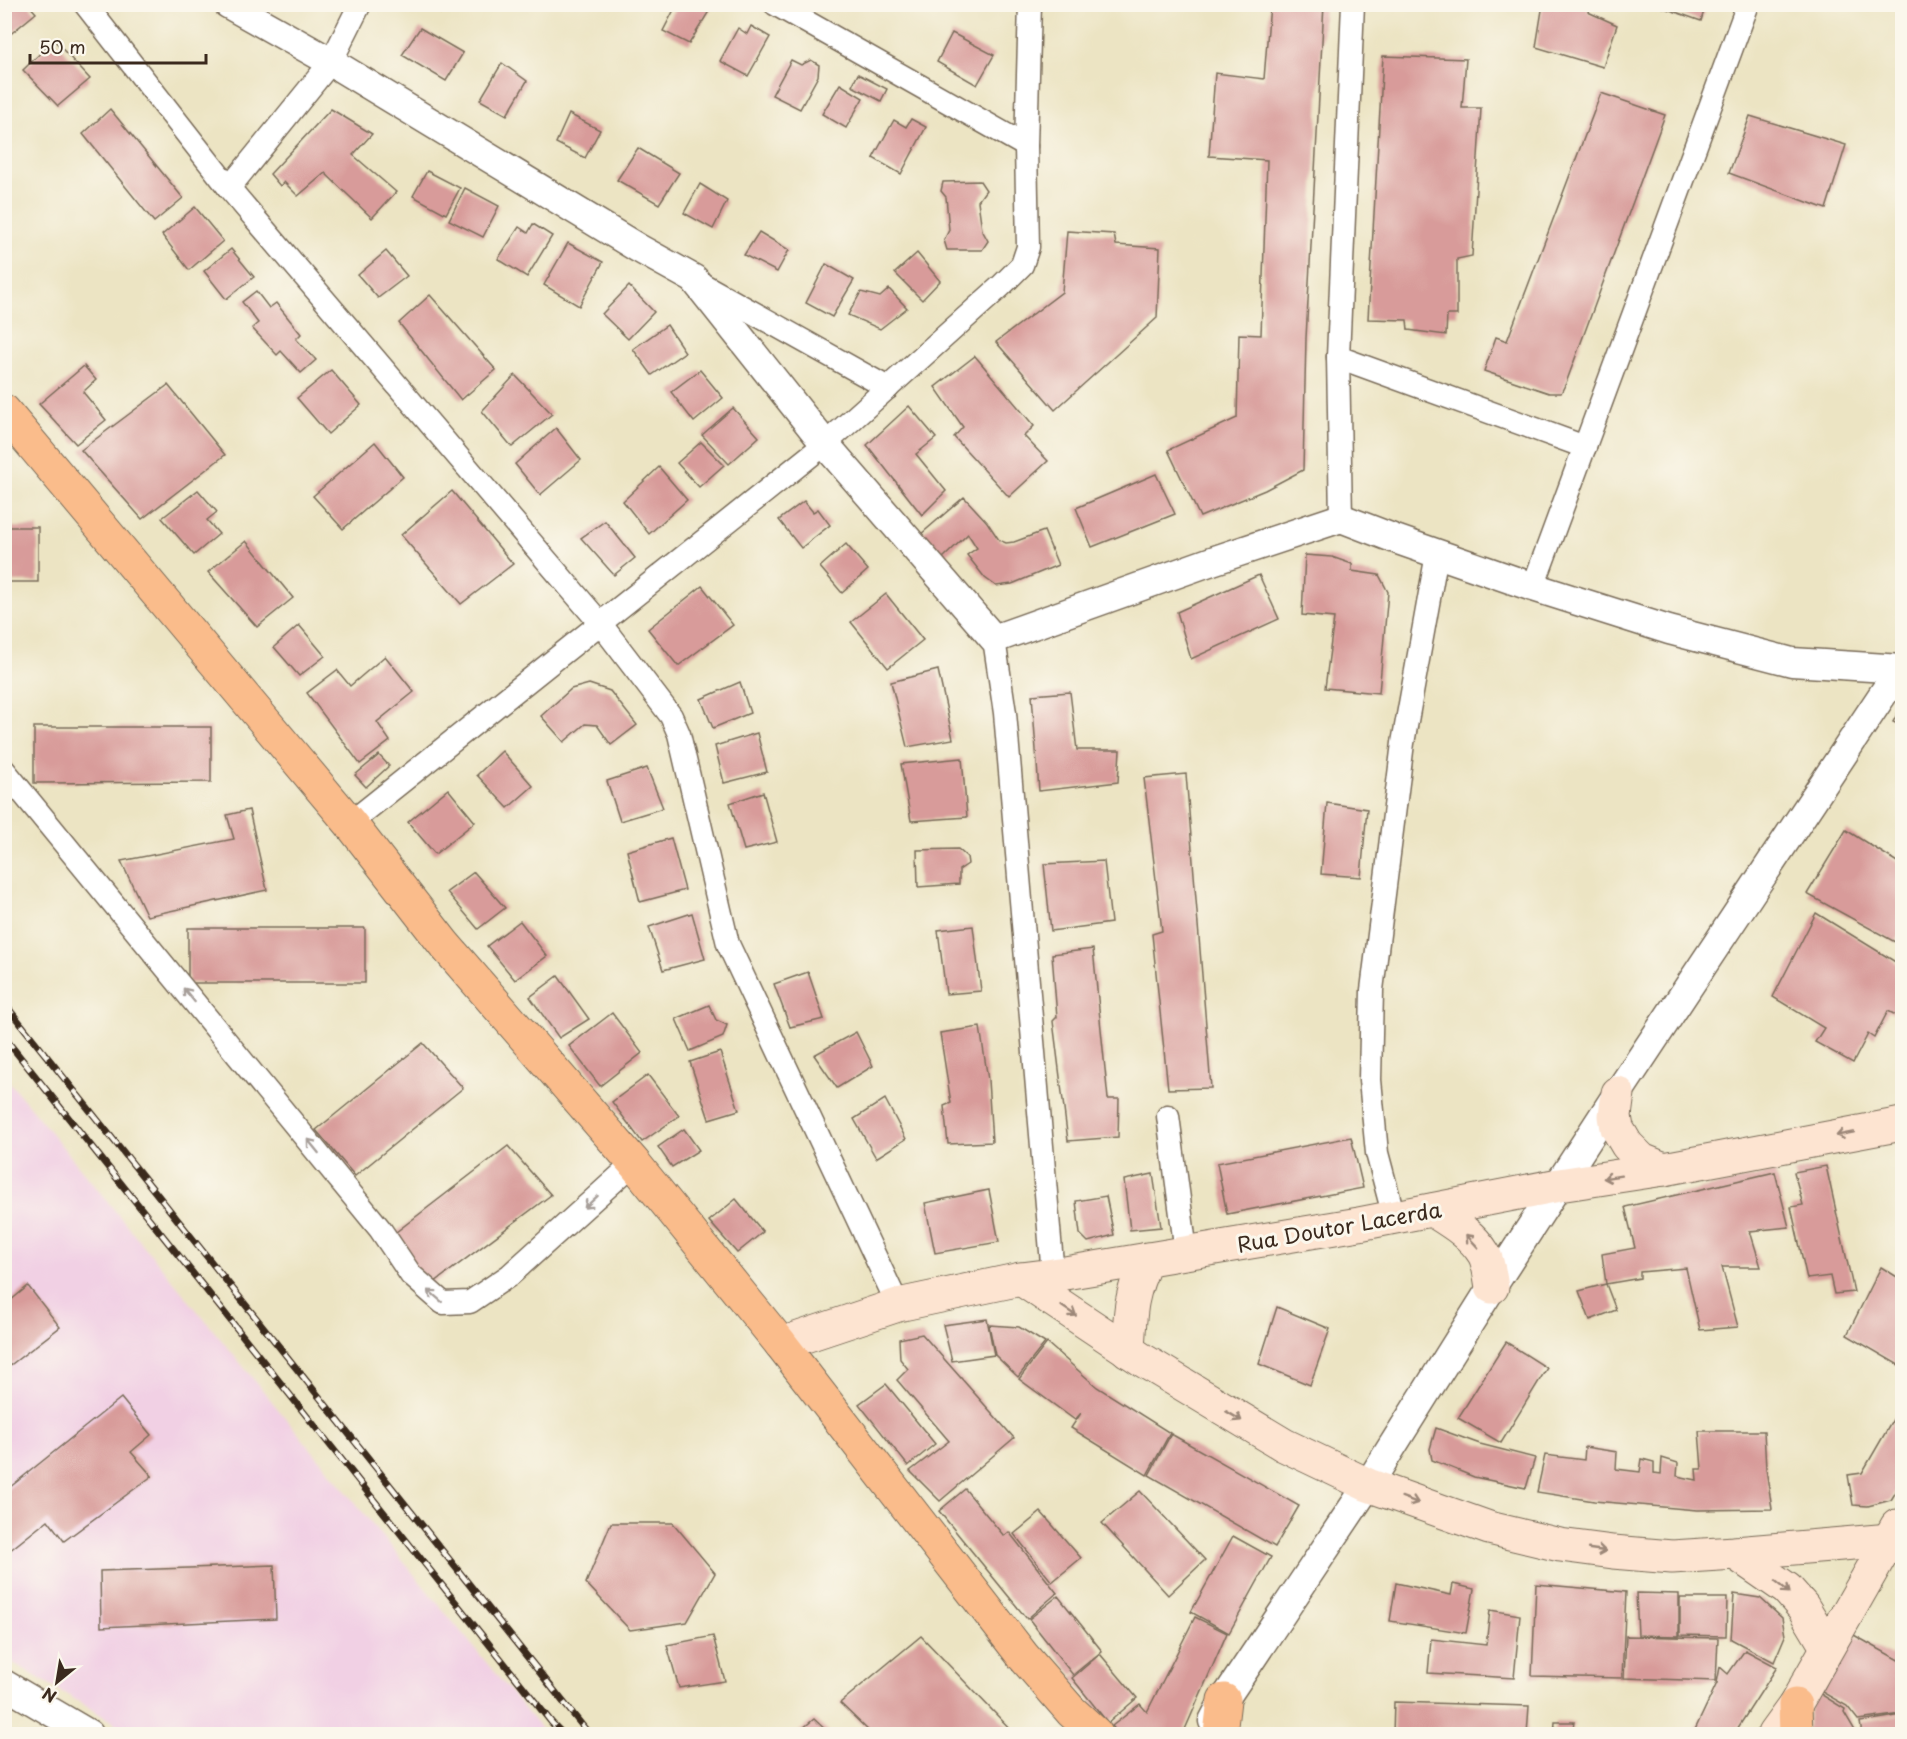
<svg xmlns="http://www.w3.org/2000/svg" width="1907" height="1739" font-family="'Playpen Sans',sans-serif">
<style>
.built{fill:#f1d0e4}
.building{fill:#d89b9a}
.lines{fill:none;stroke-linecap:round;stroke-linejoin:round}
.minor-casing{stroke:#796b58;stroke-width:25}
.tertiary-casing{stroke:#796b58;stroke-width:31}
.secondary-casing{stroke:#796b58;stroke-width:35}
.primary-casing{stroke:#796b58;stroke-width:35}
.minor{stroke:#fff;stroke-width:22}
.tertiary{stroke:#fff;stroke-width:28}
.secondary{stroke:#fde4d1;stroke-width:33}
.primary{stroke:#fabc8b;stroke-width:33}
.rail-casing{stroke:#3b2a1e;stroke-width:7}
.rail{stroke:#fbf7ec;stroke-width:4.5;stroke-dasharray:14;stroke-linecap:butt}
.oneway{stroke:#a79f9a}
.oneway2{stroke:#9c8778}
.labels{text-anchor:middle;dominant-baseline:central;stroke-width:6;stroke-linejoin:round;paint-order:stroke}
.street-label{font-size:21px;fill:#3b2a1e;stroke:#fbf7ec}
</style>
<rect width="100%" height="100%" fill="#fbf7ec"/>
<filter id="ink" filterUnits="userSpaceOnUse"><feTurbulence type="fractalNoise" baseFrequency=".0167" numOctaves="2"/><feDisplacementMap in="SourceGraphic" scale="12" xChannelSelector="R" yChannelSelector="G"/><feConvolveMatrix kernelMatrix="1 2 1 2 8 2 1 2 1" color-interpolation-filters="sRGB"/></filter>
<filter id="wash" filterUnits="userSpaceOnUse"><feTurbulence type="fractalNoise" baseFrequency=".008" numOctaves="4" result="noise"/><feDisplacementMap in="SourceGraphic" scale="24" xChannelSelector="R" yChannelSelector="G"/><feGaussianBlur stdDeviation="1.35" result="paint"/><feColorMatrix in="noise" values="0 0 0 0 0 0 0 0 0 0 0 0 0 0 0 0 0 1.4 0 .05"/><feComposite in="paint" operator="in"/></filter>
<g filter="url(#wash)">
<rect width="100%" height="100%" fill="#ece4c3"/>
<path class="built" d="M4 1082 11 1084 545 1734H133L5 1658Z"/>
<g id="blocks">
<g class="building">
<path d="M4 4H28L36 13 8 36 4 33Z"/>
<path d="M423 4H449L442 14Z"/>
<path d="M677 4H706L711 8 689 44 663 31Z"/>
<path d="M1270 4H1324L1306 338 1303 470 1265 490 1200 517 1168 450 1237 418 1239 334 1261 335 1267 160 1209 156 1215 73 1264 79Z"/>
<path d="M1543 4H1590L1588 12 1617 25 1603 67 1536 47Z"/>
<path d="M1653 4H1706L1701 21Z"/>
<path d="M751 26 770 37 748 76 720 61 738 28 747 34Z"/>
<path d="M420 28 463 53 446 81 402 55Z"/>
<path d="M952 33 994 55 977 85 937 62Z"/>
<path d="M54 40 90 79 58 106 23 70Z"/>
<path d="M1383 56 1466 59 1462 108H1481L1472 256 1457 259V315H1447L1446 335 1408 330 1407 320 1368 319Z"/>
<path d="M791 60 801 65 811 60 819 65 818 76 800 109 772 95Z"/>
<path d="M502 63 527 81 507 115 480 100Z"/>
<path d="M858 74 887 89 881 101 852 86Z"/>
<path d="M840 84 863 98 846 128 822 114Z"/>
<path d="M1601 93 1665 115 1566 383 1561 393H1549L1484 371 1496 337 1507 341Z"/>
<path d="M110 109 183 198 154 222 83 134Z"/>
<path d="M331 109 372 134 353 155 396 192 372 218 325 173 298 196 284 182 280 186 270 174Z"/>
<path d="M569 114 600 130 585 158 556 143Z"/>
<path d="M1750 116 1846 145 1826 209 1729 173Z"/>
<path d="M911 119 926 127 901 174 873 158 894 120 906 127Z"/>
<path d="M638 148 679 173 659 204 617 180Z"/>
<path d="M427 171 460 188 446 214 413 196Z"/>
<path d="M980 181 986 190 978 201 982 230 988 241 982 250H947L944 240 949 230 946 197 941 191 943 182Z"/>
<path d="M700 184 727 201 713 229 684 213Z"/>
<path d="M465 188 499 206 483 237 449 220Z"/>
<path d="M195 207 223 241 189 270 162 235Z"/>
<path d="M533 224 552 236 527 277 498 259 519 227 528 233Z"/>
<path d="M1067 231 1114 234 1116 245 1160 248 1157 318 1055 410 996 342 1062 292Z"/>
<path d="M759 232 789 250 777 272 744 255Z"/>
<path d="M568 243 603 262 579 306 544 285Z"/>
<path d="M231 249 254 277 226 299 204 271Z"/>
<path d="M386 251 407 276 378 298 358 275Z"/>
<path d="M917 253 940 281 922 300 895 273Z"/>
<path d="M826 264 854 280 832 317 806 303Z"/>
<path d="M629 286 654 312 628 339 602 314Z"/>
<path d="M889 289 907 308 880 329 848 315 861 292 880 297Z"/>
<path d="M256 291 269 308 276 303 301 334 296 339 316 360 301 373 281 351 277 355 252 328 258 323 242 302Z"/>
<path d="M430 295 496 370 461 400 399 323Z"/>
<path d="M667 325 685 352 652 375 633 349Z"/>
<path d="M975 356 1034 426 1024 436 1048 461 1009 497 954 437 963 427 935 387Z"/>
<path d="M84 366 96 380 83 392 106 420 76 444 39 404Z"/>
<path d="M331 370 361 405 328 434 297 398Z"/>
<path d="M700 370 723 398 694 422 671 392Z"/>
<path d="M515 375 552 414 512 447 482 411Z"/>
<path d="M168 385 225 455 142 519 81 450Z"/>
<path d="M909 406 936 438 916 454 946 491 922 515 867 445Z"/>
<path d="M733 408 759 437 729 464 702 435Z"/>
<path d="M556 428 581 460 540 495 515 464Z"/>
<path d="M375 442 403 477 343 529 313 496Z"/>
<path d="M701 442 724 465 699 487 677 463Z"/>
<path d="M659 467 687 500 649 534 623 501Z"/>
<path d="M1156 474 1175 514 1092 547 1076 508Z"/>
<path d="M198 490 217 512 207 520 219 534 194 555 162 518Z"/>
<path d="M452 491 513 564 461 604 401 535Z"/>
<path d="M964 497 987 522 999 540 1006 543 1014 542 1044 531 1058 565 1012 584 996 586 985 578 967 555 977 548 968 534 943 558 920 535Z"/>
<path d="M804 501 813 512 818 509 830 525 801 548 779 520Z"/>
<path d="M605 521 635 558 614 575 581 538Z"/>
<rect x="4" y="527" width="34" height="55"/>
<path d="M246 541 293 598 257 627 208 572Z"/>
<path d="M846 544 868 570 842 593 820 567Z"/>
<path d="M1305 555 1332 557 1352 564V571L1379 575 1388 592 1379 693 1325 688 1334 618 1302 615Z"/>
<path d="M1259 575 1279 619 1191 659 1177 612Z"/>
<path d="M702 586 733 625 678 666 648 629Z"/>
<path d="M886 594 923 640 888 668 851 622Z"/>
<path d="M299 625 325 656 299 676 274 647Z"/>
<path d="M385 656 414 692 377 722 390 741 360 764 307 693 337 670 350 686Z"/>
<path d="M938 670 953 739 907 747 891 682Z"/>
<path d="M740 682 750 713 713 728 701 699Z"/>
<path d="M589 684 610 691 637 725 611 745 597 725 585 724 564 742 541 716 571 689Z"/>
<path d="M1070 692 1077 750H1120L1118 782 1039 791 1032 695Z"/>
<path d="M1902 705V726L1893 722Z"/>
<path d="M34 727H211V782L34 783Z"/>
<path d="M757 733 767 772 724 783 715 746Z"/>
<path d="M502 751 533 786 508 808 477 775Z"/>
<path d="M379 755 389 766 366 787 355 775Z"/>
<path d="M962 758 967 817 911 821 901 764Z"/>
<path d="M647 768 663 808 620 821 607 781Z"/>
<path d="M1186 774 1211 1088 1168 1089 1152 934 1162 931 1144 778Z"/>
<path d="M448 789 475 822 435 854 408 822Z"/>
<path d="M763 792 777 842 744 850 730 803Z"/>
<path d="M1327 803 1367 809 1361 877 1321 874Z"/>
<path d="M249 810 267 890 147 916 121 861 234 839 227 815Z"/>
<path d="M1846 830 1902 865V930L1895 942 1807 894Z"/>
<path d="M671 838 685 890 640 902 627 851Z"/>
<path d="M958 849 967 857 968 864 959 870V884L918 887 917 850Z"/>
<path d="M1104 861 1111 923 1051 931 1044 864Z"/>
<path d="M474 872 505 908 478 929 447 892Z"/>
<path d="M692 913 705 959 663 970 649 927Z"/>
<path d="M1816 913 1902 966V1018L1888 1011 1874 1038 1868 1034 1853 1063 1815 1042 1824 1028 1773 997Z"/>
<path d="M520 921 547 956 515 980 487 946Z"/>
<path d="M973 926 981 991 946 994 938 930Z"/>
<rect x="188" y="928" width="177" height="55"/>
<path d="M1093 949 1108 1099H1119L1118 1137 1068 1141 1053 1021 1057 1017 1052 954Z"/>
<path d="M808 972 824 1019 790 1027 774 984Z"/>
<path d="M558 976 589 1019 559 1038 530 997Z"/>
<path d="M709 1005 716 1020 727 1025 723 1037 690 1051 676 1019Z"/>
<path d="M612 1013 642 1053 600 1086 569 1046Z"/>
<path d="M980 1027 988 1080 992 1142 948 1144 944 1106 951 1103 940 1033Z"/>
<path d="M856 1032 873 1066 837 1088 814 1055Z"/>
<path d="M423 1043 463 1088 355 1176 316 1130Z"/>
<path d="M720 1052 739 1110 709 1119 690 1062Z"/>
<path d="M648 1075 679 1116 642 1142 612 1102Z"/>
<path d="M885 1099 906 1139 876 1158 854 1119Z"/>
<path d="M684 1129 699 1150 672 1167 658 1147Z"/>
<path d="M1351 1137 1363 1188 1227 1214 1217 1163Z"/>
<path d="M508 1146 551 1195 431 1285 387 1239Z"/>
<path d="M1826 1166 1854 1292 1834 1294 1830 1276 1807 1279 1791 1207 1803 1205 1794 1172Z"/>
<path d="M1775 1172 1789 1227 1750 1231 1761 1267H1722L1738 1327 1700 1330 1686 1268 1640 1272V1278L1606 1284 1602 1254 1635 1248 1625 1207Z"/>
<path d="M1153 1174 1161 1227 1130 1230 1124 1180Z"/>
<path d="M989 1190 999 1242 935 1253 925 1203Z"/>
<path d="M1106 1196 1114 1235 1088 1242 1080 1234 1076 1201Z"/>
<path d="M736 1199 763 1232 737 1253 709 1221Z"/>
<path d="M1881 1267 1902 1280V1367L1847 1335Z"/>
<path d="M1606 1284 1616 1310 1590 1320 1579 1291Z"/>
<path d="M28 1286 60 1327 4 1370V1306Z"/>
<path d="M1277 1307 1330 1329 1310 1385 1259 1364Z"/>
<path d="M987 1319 994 1355 952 1361 943 1325Z"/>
<path d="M989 1325 1019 1327 1045 1343 1018 1377 995 1355Z"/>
<path d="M922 1334 1014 1438 940 1501 910 1471 949 1441 897 1380 908 1369 900 1359 899 1339Z"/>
<path d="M1506 1342 1547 1368 1501 1443 1458 1418Z"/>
<path d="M1047 1343 1097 1387 1170 1433 1147 1475 1071 1428 1081 1413 1075 1420 1019 1379Z"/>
<path d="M886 1384 935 1444 908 1466 859 1404Z"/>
<path d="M121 1398 151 1435 131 1452 152 1476 64 1541 48 1520 4 1555V1492Z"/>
<path d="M1902 1404V1482L1891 1500 1868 1506 1853 1505 1848 1475 1862 1473Z"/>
<path d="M1436 1428 1480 1444 1535 1458 1526 1488 1474 1477 1432 1460 1430 1449Z"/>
<path d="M1699 1431H1764L1766 1469 1772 1509 1697 1510 1594 1501 1537 1492 1545 1455 1584 1460 1585 1447 1617 1452 1616 1469 1640 1472 1642 1459 1654 1462V1473L1661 1474 1662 1458 1678 1463 1677 1476 1697 1480 1696 1469H1702Z"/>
<path d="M1171 1434 1299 1506 1275 1547 1149 1475Z"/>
<path d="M965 1489 1004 1536 1009 1532 1057 1593 1027 1619 939 1511Z"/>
<path d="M1140 1491 1205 1560 1168 1595 1102 1523Z"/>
<path d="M1041 1512 1081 1558 1052 1582 1014 1534Z"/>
<path d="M611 1523H673L715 1573 687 1622 630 1630 586 1583Z"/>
<path d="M1233 1536 1271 1557 1229 1633 1191 1612Z"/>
<path d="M274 1565 276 1619 101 1627 100 1571Z"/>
<path d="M1396 1583 1451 1595 1453 1584 1474 1589 1466 1633 1390 1621Z"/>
<path d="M1536 1584 1626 1592 1622 1678 1532 1676Z"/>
<path d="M1636 1593 1679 1594V1636L1638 1635Z"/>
<path d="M1734 1594 1760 1598 1782 1618 1785 1636 1774 1662 1731 1639Z"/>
<path d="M1058 1596 1102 1651 1073 1675 1029 1619Z"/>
<path d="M1680 1598H1727L1726 1636 1680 1635Z"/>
<path d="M1490 1610 1520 1615 1514 1678 1428 1673 1431 1639 1486 1645Z"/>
<path d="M1195 1617 1227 1633 1183 1734H1119L1112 1726 1140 1704 1147 1712Z"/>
<path d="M1852 1634 1902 1662V1714L1858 1720 1847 1706 1822 1692Z"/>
<path d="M713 1636 725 1681 679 1688 667 1645Z"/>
<path d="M921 1636 1015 1734H872L840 1703Z"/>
<path d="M1626 1636 1718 1638 1716 1681 1624 1678Z"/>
<path d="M1745 1650 1777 1667 1734 1734H1693L1717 1683 1720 1667 1728 1674Z"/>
<path d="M1100 1654 1137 1698 1108 1723 1072 1678Z"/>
<path d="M1814 1690 1845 1709 1844 1712 1857 1734H1805Z"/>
<path d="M1394 1702 1529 1706 1527 1734H1393Z"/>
<path d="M1902 1715V1734H1862L1860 1722Z"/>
<path d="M814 1719 830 1734H796Z"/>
<path d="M1555 1722H1574L1572 1734H1554Z"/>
</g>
</g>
</g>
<g filter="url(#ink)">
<use href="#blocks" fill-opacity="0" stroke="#796b58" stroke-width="1.5"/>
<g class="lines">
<defs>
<g id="minor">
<path d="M85 4 229 188 600 623 671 716 679 734 728 944 898 1305"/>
<path d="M775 4 1026 146"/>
<path d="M229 188 331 62 360 4"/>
<path d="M700 283 888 388"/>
<path d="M1338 357 1585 447"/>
<path d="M1341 518 1338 357 1353 4"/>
<path d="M1533 587 1748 4"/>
<path d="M994 639 1005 713 1053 1275"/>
<path d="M4 770 380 1229 411 1275 443 1303 470 1302 510 1275 634 1163"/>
<path d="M350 823 825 444 1001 286 1022 265 1028 247 1026 146 1030 4"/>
<path d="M1168 1116 1186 1252"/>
<path d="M1394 1217 1377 1153 1370 1080 1372 990 1403 743 1437 554"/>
</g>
<g id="tertiary">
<path d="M228 4 331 62 638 248 694 279 825 444 994 639 1212 561 1341 518 1398 540 1533 587 1669 630 1792 662 1902 669"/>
<path d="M4 1684 89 1734"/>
<path d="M1213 1721 1224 1700 1368 1485 1492 1287 1618 1093 1899 670"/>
</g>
<g id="secondary">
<path d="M1618 1093 1615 1116 1617 1128 1627 1145 1642 1160 1664 1169"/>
<path d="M1432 1210C1451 1222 1472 1234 1484 1254 1489 1263 1490 1277 1492 1287"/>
<path d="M1021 1279 1141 1359 1284 1445 1368 1485 1489 1528 1560 1545 1613 1552 1672 1557 1735 1553 1902 1539"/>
<path d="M781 1344 898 1305 1021 1279 1053 1275 1359 1224 1559 1185 1664 1169 1902 1124"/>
<path d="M1128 1351C1130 1313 1130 1294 1147 1259"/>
<path d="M1735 1553 1787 1589 1803 1607 1827 1647"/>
<path d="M1774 1734 1795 1705 1897 1526"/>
</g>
<g id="primary">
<path d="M4 411 350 823 444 944 634 1163 781 1344 1023 1656 1071 1711 1096 1734"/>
<path d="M1795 1705 1796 1734"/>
<path d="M1220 1734 1224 1700"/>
</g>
</defs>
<use href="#minor" class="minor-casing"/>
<use href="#tertiary" class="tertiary-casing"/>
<use href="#secondary" class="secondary-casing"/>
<use href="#primary" class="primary-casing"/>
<use href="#minor" class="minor"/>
<use href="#tertiary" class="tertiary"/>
<use href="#secondary" class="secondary"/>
<use href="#primary" class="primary"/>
<defs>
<g id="rail">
<path d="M4 1003 589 1734"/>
<path d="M4 1037 552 1723 563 1734"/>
</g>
</defs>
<use href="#rail" class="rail-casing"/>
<use href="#rail" class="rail"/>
</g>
<defs><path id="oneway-shaft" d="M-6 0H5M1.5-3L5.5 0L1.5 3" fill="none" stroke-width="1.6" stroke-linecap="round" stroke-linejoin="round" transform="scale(1.5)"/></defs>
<g class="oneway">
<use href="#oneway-shaft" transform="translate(189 995) rotate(-129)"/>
<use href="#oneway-shaft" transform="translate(313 1146) rotate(-129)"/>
<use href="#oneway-shaft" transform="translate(591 1202) rotate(138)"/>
<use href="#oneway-shaft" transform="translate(435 1296) rotate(-139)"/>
</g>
<g class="oneway2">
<use href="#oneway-shaft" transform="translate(1845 1134) rotate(169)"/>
<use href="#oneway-shaft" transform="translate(1612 1177) rotate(171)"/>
<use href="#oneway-shaft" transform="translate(1472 1241) rotate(-133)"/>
<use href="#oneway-shaft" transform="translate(1069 1311) rotate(34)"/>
<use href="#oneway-shaft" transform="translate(1234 1416) rotate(31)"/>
<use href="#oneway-shaft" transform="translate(1410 1500) rotate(20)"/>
<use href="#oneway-shaft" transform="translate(1597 1550) rotate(8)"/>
<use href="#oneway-shaft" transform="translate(1783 1587) rotate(39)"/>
</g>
</g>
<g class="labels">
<g class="street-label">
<text transform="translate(1339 1226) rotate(-10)">Rua Doutor Lacerda</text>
</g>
</g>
<rect width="1907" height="1739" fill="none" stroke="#fbf7ec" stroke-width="24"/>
<g transform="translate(57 1682) rotate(210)" stroke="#fbf7ec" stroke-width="4.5" paint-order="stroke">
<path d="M0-4.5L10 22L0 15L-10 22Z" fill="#3b2a1e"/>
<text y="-9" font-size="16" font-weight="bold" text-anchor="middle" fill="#3b2a1e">N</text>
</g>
<path d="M30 54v9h176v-9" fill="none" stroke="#3b2a1e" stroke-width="3"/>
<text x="39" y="54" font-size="18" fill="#3b2a1e" stroke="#fbf7ec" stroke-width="4.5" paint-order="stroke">50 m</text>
</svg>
